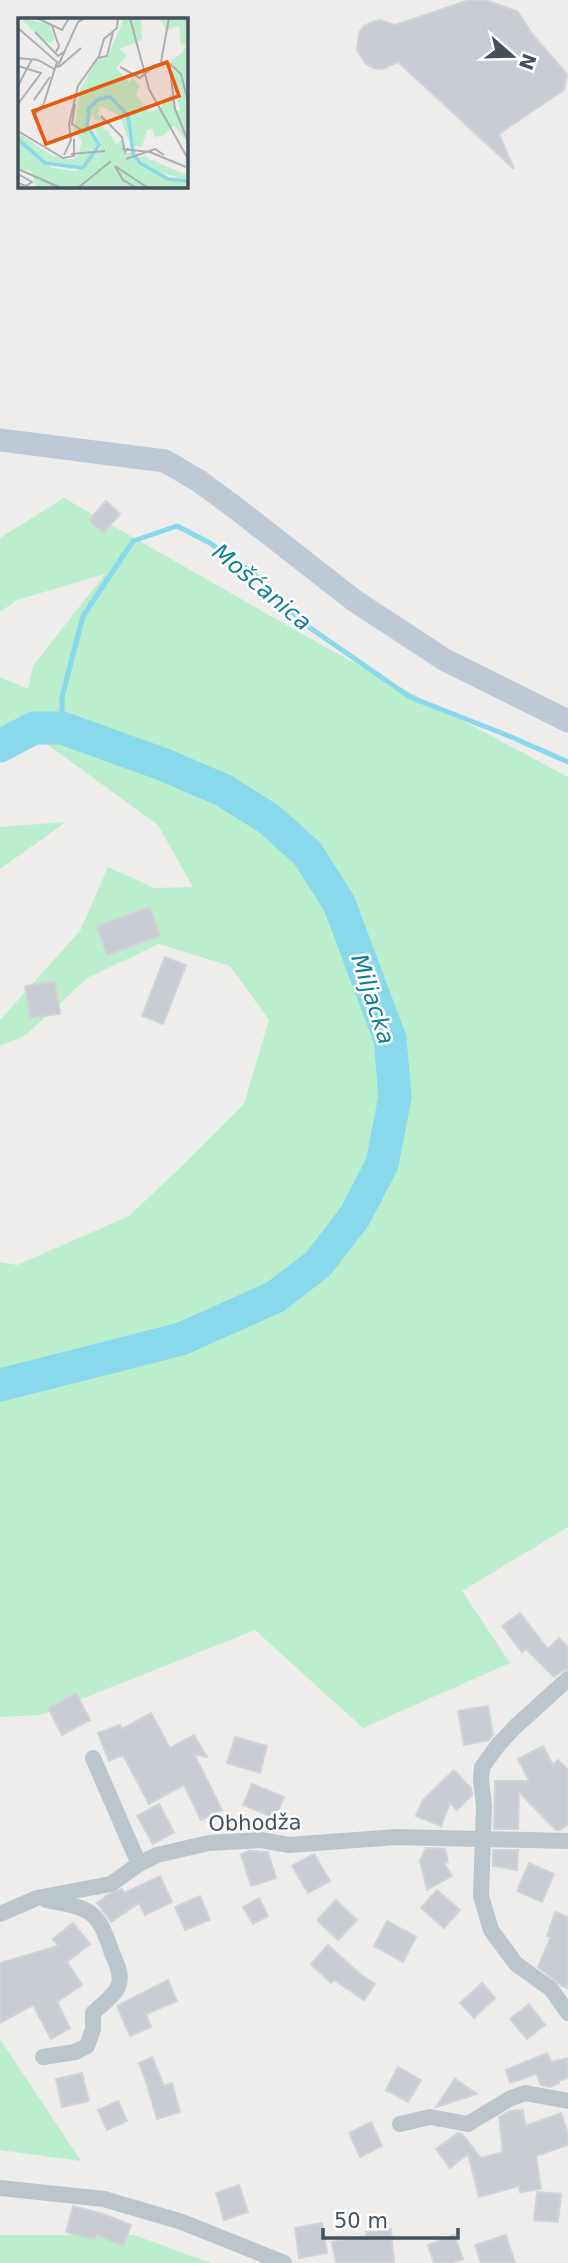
<svg xmlns="http://www.w3.org/2000/svg" width="568" height="2263" font-family="'DejaVu Sans',sans-serif">
<style>
.green{fill:#baeecc}
.lines{fill:none;stroke-linecap:round;stroke-linejoin:round}
.stream{stroke:#87d9eb;stroke-width:5}
.river{stroke:#87d9eb;stroke-width:33}
.building{fill:#c9ccd2;stroke:#d0d3d8;stroke-width:2}
.street{stroke:#bbc5cc;stroke-width:16}
.secondary{stroke:#bdc9d4;stroke-width:23}
.labels{text-anchor:middle;dominant-baseline:central;stroke-width:5;stroke-linejoin:round;paint-order:stroke}
.street-label{font-size:21px;fill:#45515a;stroke:#fff}
.water-label{font-size:23px;font-style:italic;fill:#0c7e96;stroke:#fff}
.inset-river{fill:none;stroke:#87d9eb;stroke-width:3.5}
.inset-road{fill:none;stroke:#abaeb2;stroke-width:2}
.view{fill:#e8590c;fill-opacity:0.15;stroke:#e8590c;stroke-width:3.5}
.inset-edge{fill:none;stroke:#45515a;stroke-width:3.5}
</style>
<rect width="100%" height="100%" fill="#efecec"/>
<g class="green">
<path d="M64 498 325 647 568 777V1527L462 1591 510 1663 363 1728 255 1630 41 1715 0 1717V1262L17 1265 129 1216 182 1166 244 1104 269 1020 230 966 159 944 87 978 26 1035 0 1046V1020L80 931 108 867 154 888 193 887 158 825 37 737 0 748V677L28 689 33 666 105 574 17 600 0 612V538Z"/>
<path d="M66 822 0 869V827Z"/>
<path d="M0 2039 81 2161 0 2150Z"/>
<path d="M0 2235H134L211 2263H0Z"/>
</g>
<g class="lines">
<path class="stream" d="M62 728V697L83 616 133 541 177 526 210 543 253 573 303 623 410 697 509 736 568 762"/>
<path class="river" d="M0 746 34 728H62L162 764 223 790 269 819 307 853 339 903 390 1039 395 1097 382 1164 355 1216 318 1264 275 1297 181 1339 0 1385"/>
</g>
<g class="building">
<path d="M469 0H485L517 11 533 35 567 74 564 90 499 134 514 169 398 62 382 69 374 68 366 64 357 50 359 33 364 26 372 22 380 20 395 25Z"/>
<path d="M106 501 120 514 103 533 89 520Z"/>
<path d="M150 907 160 936 107 955 97 926Z"/>
<path d="M165 957 186 965 163 1024 142 1016Z"/>
<path d="M55 981 60 1014 30 1018 25 986Z"/>
<path d="M520 1613 548 1649 559 1638 568 1647V1669L562 1671 554 1677 526 1649 522 1652 502 1626Z"/>
<path d="M76 1693 90 1720 62 1735 48 1708Z"/>
<path d="M488 1706 493 1735 489 1740 464 1745 458 1711Z"/>
<path d="M151 1713 170 1748 194 1735 207 1757 194 1754 222 1810 201 1820 184 1785 149 1804 123 1755 109 1761 98 1733 120 1725 122 1729Z"/>
<path d="M235 1737 267 1746 260 1773 227 1763Z"/>
<path d="M543 1746 553 1765 558 1760 568 1770V1824L561 1830H556L519 1792 518 1829H494L495 1781H529L518 1759Z"/>
<path d="M454 1770 471 1788 472 1795 457 1810 450 1803 441 1826 416 1816 423 1800Z"/>
<path d="M252 1784 284 1797 275 1818 243 1805Z"/>
<path d="M159 1804 174 1832 153 1844 137 1816Z"/>
<path d="M426 1848 445 1849 448 1862 444 1863 452 1876 427 1890 420 1861Z"/>
<path d="M493 1850H518L517 1870 493 1866Z"/>
<path d="M249 1851 268 1852 276 1878 251 1886 241 1854Z"/>
<path d="M314 1854 330 1881 308 1893 292 1866Z"/>
<path d="M529 1863 554 1874 542 1902 517 1891Z"/>
<path d="M160 1876 172 1902 145 1915 139 1903 111 1922 97 1903 107 1895 122 1889 124 1893Z"/>
<path d="M437 1890 460 1910 444 1928 421 1908Z"/>
<path d="M200 1896 210 1920 185 1930 175 1907Z"/>
<path d="M259 1898 268 1916 253 1924 243 1907Z"/>
<path d="M336 1900 357 1920 338 1940 317 1920Z"/>
<path d="M555 1912 568 1917V1988L562 1986 538 1967 551 1937 547 1936Z"/>
<path d="M387 1921 416 1937 403 1962 374 1946Z"/>
<path d="M73 1923 90 1944 67 1962 82 1985 57 2002 70 2028 51 2039 33 2005 0 2023V1963L58 1946 53 1939Z"/>
<path d="M328 1945 359 1973 375 1984 364 2000 334 1980 331 1983 311 1964Z"/>
<path d="M168 1980 177 2001 146 2014 151 2027 130 2036 117 2006Z"/>
<path d="M482 1983 495 1998 474 2018 460 2003Z"/>
<path d="M529 2004 545 2025 527 2039 510 2019Z"/>
<path d="M547 2053 551 2062 568 2058V2078L558 2081 559 2083 550 2087 541 2085 536 2074 510 2083 506 2070Z"/>
<path d="M152 2057 164 2086 172 2083 180 2112 157 2119 145 2078 139 2063Z"/>
<path d="M398 2067 421 2080 408 2102 386 2090Z"/>
<path d="M82 2073 89 2101 62 2107 56 2079Z"/>
<path d="M455 2079 477 2094 436 2107Z"/>
<path d="M118 2101 127 2121 107 2130 98 2110Z"/>
<path d="M523 2110 525 2126 561 2113 568 2133V2145L536 2156 541 2189 520 2192 519 2186 479 2197 468 2154 450 2168 436 2149 458 2133 462 2134 481 2158 503 2152 499 2117 510 2111Z"/>
<path d="M371 2122 382 2146 360 2157 349 2133Z"/>
<path d="M239 2185 248 2212 224 2220 216 2193Z"/>
<path d="M537 2192 561 2194 558 2222 534 2220Z"/>
<path d="M73 2206 106 2215 131 2225 123 2246 97 2235 95 2240 66 2232Z"/>
<path d="M322 2223 327 2253 299 2258 295 2228Z"/>
<path d="M391 2229 394 2263H336L332 2242 367 2236 366 2232Z"/>
<path d="M454 2235 463 2259 451 2263H434L428 2245Z"/>
<path d="M506 2235 515 2263H481L475 2245Z"/>
</g>
<g class="lines">
<g class="street">
<path d="M568 1679 516 1726 499 1744 482 1767 481 1779 484 1806 481 1896 491 1930 516 1964 551 1989 568 2013"/>
<path d="M93 1758 139 1864"/>
<path d="M0 1914 37 1898 111 1884 139 1864 157 1855 209 1843 261 1840 289 1845 396 1837 568 1841"/>
<path d="M43 2057 75 2052 87 2046 93 2029V2013C101 2005 116 1995 119 1984 122 1974 116 1962 112 1953 97 1908 91 1909 46 1900"/>
<path d="M400 2124 430 2117 468 2124 509 2099 525 2093 568 2101"/>
<path d="M0 2188 104 2199 182 2222 284 2263"/>
</g>
<path class="secondary" d="M0 440 165 461 199 481 237 509 355 601 445 660 568 721"/>
</g>
<g class="labels">
<g class="street-label">
<text transform="translate(255 1823) rotate(-1)">Obhodža</text>
</g>
<g class="water-label">
<text transform="translate(262 587) rotate(40)">Mošćanica</text>
<text transform="translate(373 999) rotate(72)">Miljacka</text>
</g>
</g>
<g transform="translate(18 18)">
<rect width="170" height="170" fill="#efecec"/>
<path d="M2 0 31 6 37 22 31 25 22 20ZM106 0H123L124 22 101 31 109 37 98 50 111 64 115 60 122 68 118 76 131 94 142 90 153 75 157 91 162 93 153 42 164 35 168 26 163 27 161 7 148 13 142 0H170V125L156 107 146 117 137 119 134 110 129 112 124 129 116 128 109 98 111 123 102 98 82 88 80 96 91 106 76 101V96L73 99 70 108 79 126 74 133 71 128 72 136 81 135 83 129 75 105 90 113 98 126 104 122 106 135H115L125 148 150 162 170 165V170H19L13 153 0 150V122L13 135 34 150 57 153 72 146 52 151 27 144 0 120V114L34 138 54 142 60 138 64 123 56 112 62 72 78 43 90 38ZM125 138 170 158V162L136 153 120 140Z" fill="#baeecc"/>
<path class="inset-river" d="M0 121 27 145 65 150 81 127 69 107 71 90 81 81 92 79 110 97 115 135 122 145 150 161 170 163"/>
<path class="inset-road" d="M19 0 44 12 51 0M112 0 131 71 170 141M34 8 41 28 38 34M0 10 39 44 25 88 16 97M17 14 40 38 47 33M0 40 20 42 36 51M80 40 89 38 95 14M143 44 151 0M151 45 157 91 170 123M151 45 163 56 170 84M0 48 23 55 0 86M41 49 63 30M102 49 122 60 137 47 151 45M39 50 60 4 67 0M0 68 14 41M16 82 32 59M57 86 54 106 67 114M83 98 104 119 107 134 110 130M0 113 45 140 56 138V121M104 131 132 134 168 149M53 136 87 133M46 137 53 122 51 106 60 68 81 38 86 21 99 10 100 0M108 141 137 131 146 137M97 148 130 170M97 148 105 162 119 170M0 151 43 170M0 156 14 164 8 168 0 165M60 170 93 143"/>
<path class="view" d="M149 44 161 78 28 126 15 93Z"/>
<rect width="170" height="170" class="inset-edge"/>
</g>
<g transform="translate(512 56) rotate(110)" stroke="#ffffff" stroke-width="5" paint-order="stroke">
<path d="M0-5L12 26L0 18L-12 26Z" fill="#45515a"/>
<text y="-10" font-size="19" font-weight="bold" text-anchor="middle" fill="#45515a">N</text>
</g>
<path d="M323 2228v10h135v-10" fill="none" stroke="#45515a" stroke-width="3.5"/>
<text x="334" y="2228" font-size="21" fill="#45515a" stroke="#ffffff" stroke-width="5" paint-order="stroke">50 m</text>
</svg>
